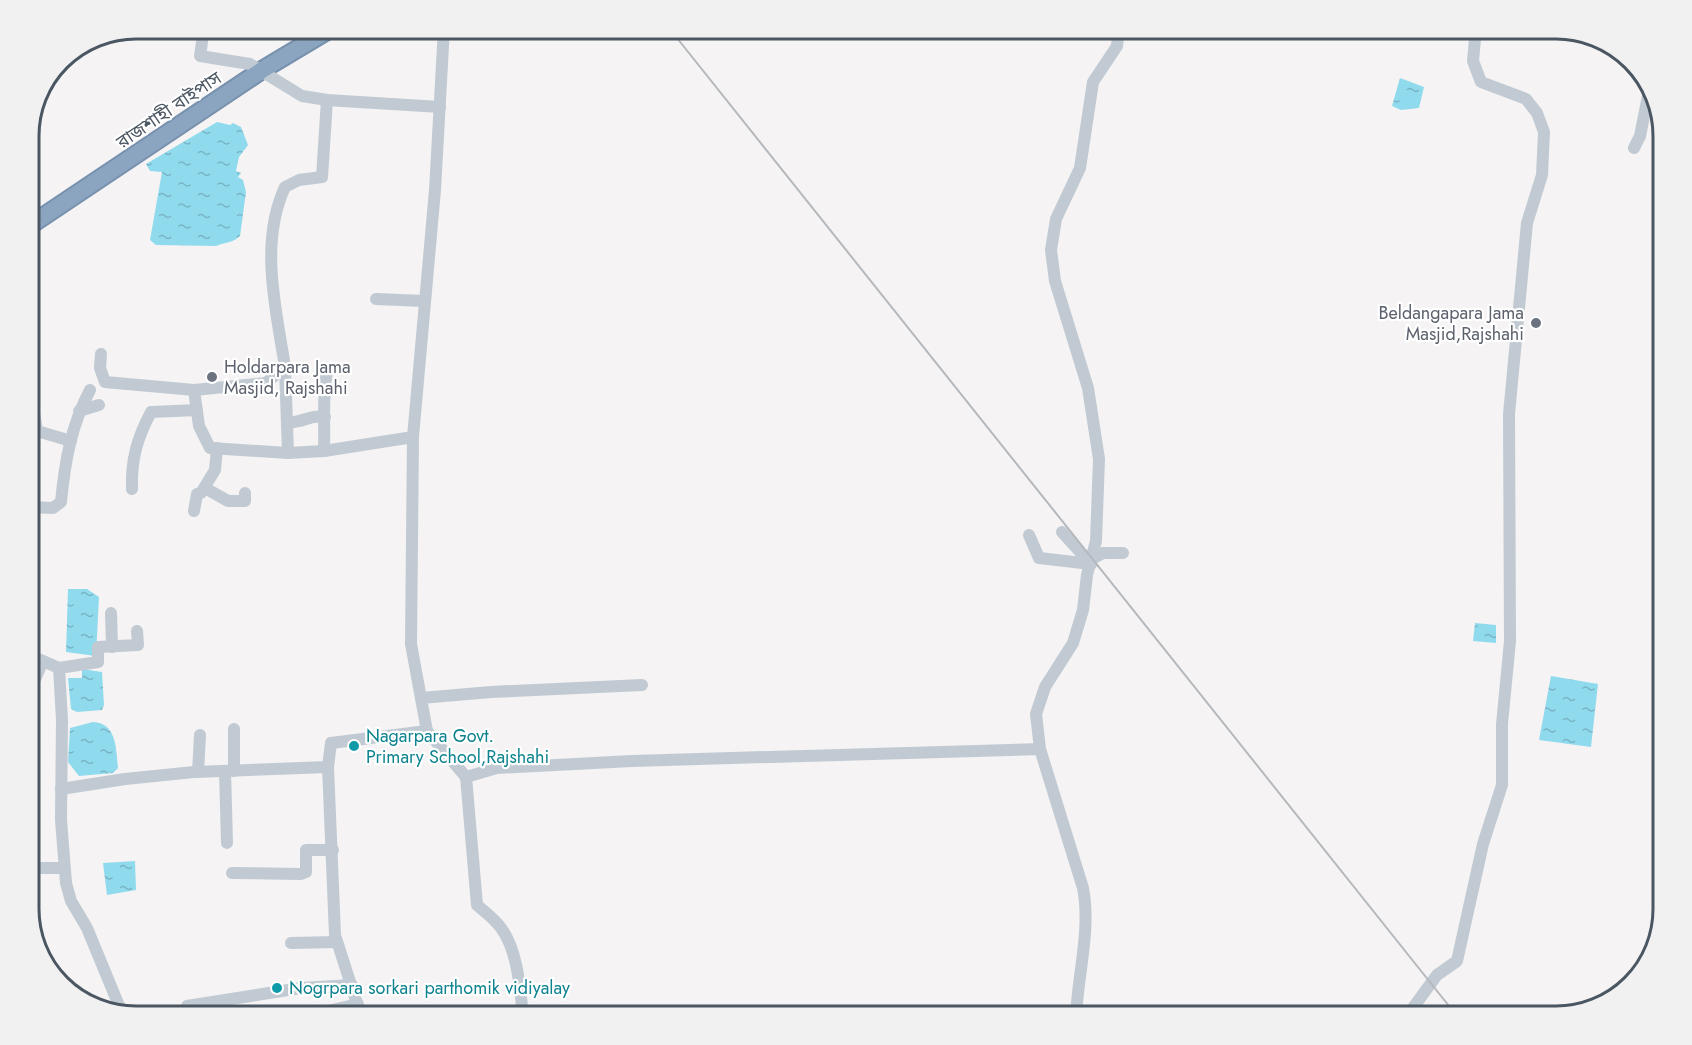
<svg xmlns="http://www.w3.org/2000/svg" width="1692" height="1045" font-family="Jost,'Noto Sans Bengali',sans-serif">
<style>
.water{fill:url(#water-ripples)}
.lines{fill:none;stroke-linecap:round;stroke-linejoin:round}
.highway-casing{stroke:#7690ad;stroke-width:20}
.minor{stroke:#c1cad2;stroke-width:12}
.highway{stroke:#8ba5c1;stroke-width:16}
.rail{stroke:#b5b8bd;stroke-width:2}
.worship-dot{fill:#6b7280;stroke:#fff;stroke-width:2}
.culture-dot{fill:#0f9aa8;stroke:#fff;stroke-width:2}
.labels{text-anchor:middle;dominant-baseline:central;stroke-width:4.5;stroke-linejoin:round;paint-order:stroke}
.street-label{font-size:18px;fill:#4a5661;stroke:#fff}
.worship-label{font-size:18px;fill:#5b616d;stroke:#fff;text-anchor:end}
.culture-label{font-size:18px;fill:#0d838f;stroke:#fff;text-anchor:start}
.rim{fill:none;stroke:#4a5661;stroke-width:3}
</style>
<defs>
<pattern id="water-ripples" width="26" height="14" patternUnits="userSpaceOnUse" patternTransform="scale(1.5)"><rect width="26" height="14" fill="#90daee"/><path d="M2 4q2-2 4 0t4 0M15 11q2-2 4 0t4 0" fill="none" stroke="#78b4c4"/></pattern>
</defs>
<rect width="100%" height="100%" fill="#f5f3f3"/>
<g class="water">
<path d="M1400 78 1424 87 1419 108 1401 110 1392 106Z"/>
<path d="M217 122 230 125 233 123 241 127 248 145 239 157 236 171 241 173 238 177 243 180 246 192 240 236C233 243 225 242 216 246L156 245 150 240 162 172 150 171 146 164Z"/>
<path d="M68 589H87L99 597 96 656 66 652Z"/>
<path d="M1475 623 1496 625V643L1473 641Z"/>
<path d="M82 669 102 672 104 705 102 710 77 712 71 709 68 678H82Z"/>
<path d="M1551 676 1598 684 1591 747 1539 740Z"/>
<path d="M93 722C117 723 116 749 118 768L113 773 79 776 68 762 70 728Z"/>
<path d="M135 861 136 890 107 895 103 863Z"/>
</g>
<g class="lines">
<defs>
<path id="highway" d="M29 226 262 70 332 28"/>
</defs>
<use href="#highway" class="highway-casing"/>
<g class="minor">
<path d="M204 28 200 56 250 64 302 96 327 100 440 107"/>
<path d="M444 28 435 190 413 437 411 644 427 731 466 777 477 905C485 912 495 919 501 928 518 951 520 989 523 1016"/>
<path d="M327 100 322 177 299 180 285 187C259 243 276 309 285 367L266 383 194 390 199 426 210 448 288 453 324 451 413 437"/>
<path d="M1634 148 1640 136 1650 86"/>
<path d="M376 299 424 301"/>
<path d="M101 354 100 368 105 382 194 390"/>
<path d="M285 367 288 453"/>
<path d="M79 411 99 405"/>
<path d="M34 413 37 431 71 441"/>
<path d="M289 422C303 423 310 414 325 417"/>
<path d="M324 451C325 422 322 400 327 372"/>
<path d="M205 488 228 501H245V493"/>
<path d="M132 489C131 460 137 438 151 412L197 410"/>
<path d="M29 507 53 508 61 502C65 461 71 426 90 390"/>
<path d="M194 511 197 494 201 493 215 470 217 448"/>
<path d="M1062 532 1091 564"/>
<path d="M1029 535 1039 558 1091 564"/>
<path d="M29 549 30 572"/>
<path d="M1092 559 1103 553H1123"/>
<path d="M111 613 112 647"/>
<path d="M29 655 59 668 62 720 61 820 66 883 71 901 87 928 122 1013"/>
<path d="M59 668 98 662V647L138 645 137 631"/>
<path d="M29 686H32L43 661"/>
<path d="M421 698 491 692 642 685"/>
<path d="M234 729V771"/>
<path d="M1040 749 1083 888C1091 930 1078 973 1076 1016"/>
<path d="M328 767 335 935 361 1016"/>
<path d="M225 771 227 843"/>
<path d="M198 772 200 735"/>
<path d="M466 777 497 768 632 761 1040 749 1036 714 1045 687 1073 643 1083 610 1087 575 1096 541 1099 459 1088 388 1055 281 1051 250 1056 219 1080 168 1093 82 1117 46 1119 28"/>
<path d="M61 789 125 779 194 772 328 767 331 743 427 731"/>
<path d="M29 868H64"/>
<path d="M232 873 301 874 306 872V850H333"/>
<path d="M291 943 337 942"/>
<path d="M187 1006 301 988 352 985"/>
<path d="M315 1014 358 1004"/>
<path d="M1407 1016 1437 975 1457 961 1483 844 1502 785V724L1510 641 1509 414 1527 223 1542 175 1544 132 1537 113 1526 99 1481 82 1473 61 1476 28"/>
</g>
<use href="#highway" class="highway"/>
<path class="rail" d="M669 28 1457 1016"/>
</g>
<g class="worship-dot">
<circle cx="1536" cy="323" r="6"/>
<circle cx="212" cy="377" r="6"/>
</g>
<g class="culture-dot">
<circle cx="354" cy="746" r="6"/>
<circle cx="277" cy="988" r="6"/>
</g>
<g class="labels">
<g class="street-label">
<text transform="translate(169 110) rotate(-34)">রাজশাহী বাইপাস</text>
</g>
<g class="worship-label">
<text x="1524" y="313">Beldangapara Jama<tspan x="1524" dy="21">Masjid,Rajshahi</tspan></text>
<text x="224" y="367" text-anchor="start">Holdarpara Jama<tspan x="224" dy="21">Masjid, Rajshahi</tspan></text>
</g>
<g class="culture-label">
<text x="366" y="736">Nagarpara Govt.<tspan x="366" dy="21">Primary School,Rajshahi</tspan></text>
<text x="289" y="988">Nogrpara sorkari parthomik vidiyalay</text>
</g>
</g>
<path d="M0 0H1692V1045H0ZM136 39H1556A97 97 0 0 1 1653 136V909A97 97 0 0 1 1556 1006H136A97 97 0 0 1 39 909V136A97 97 0 0 1 136 39Z" fill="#f1f1f2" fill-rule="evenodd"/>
<path class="rim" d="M136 39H1556A97 97 0 0 1 1653 136V909A97 97 0 0 1 1556 1006H136A97 97 0 0 1 39 909V136A97 97 0 0 1 136 39Z"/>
</svg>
